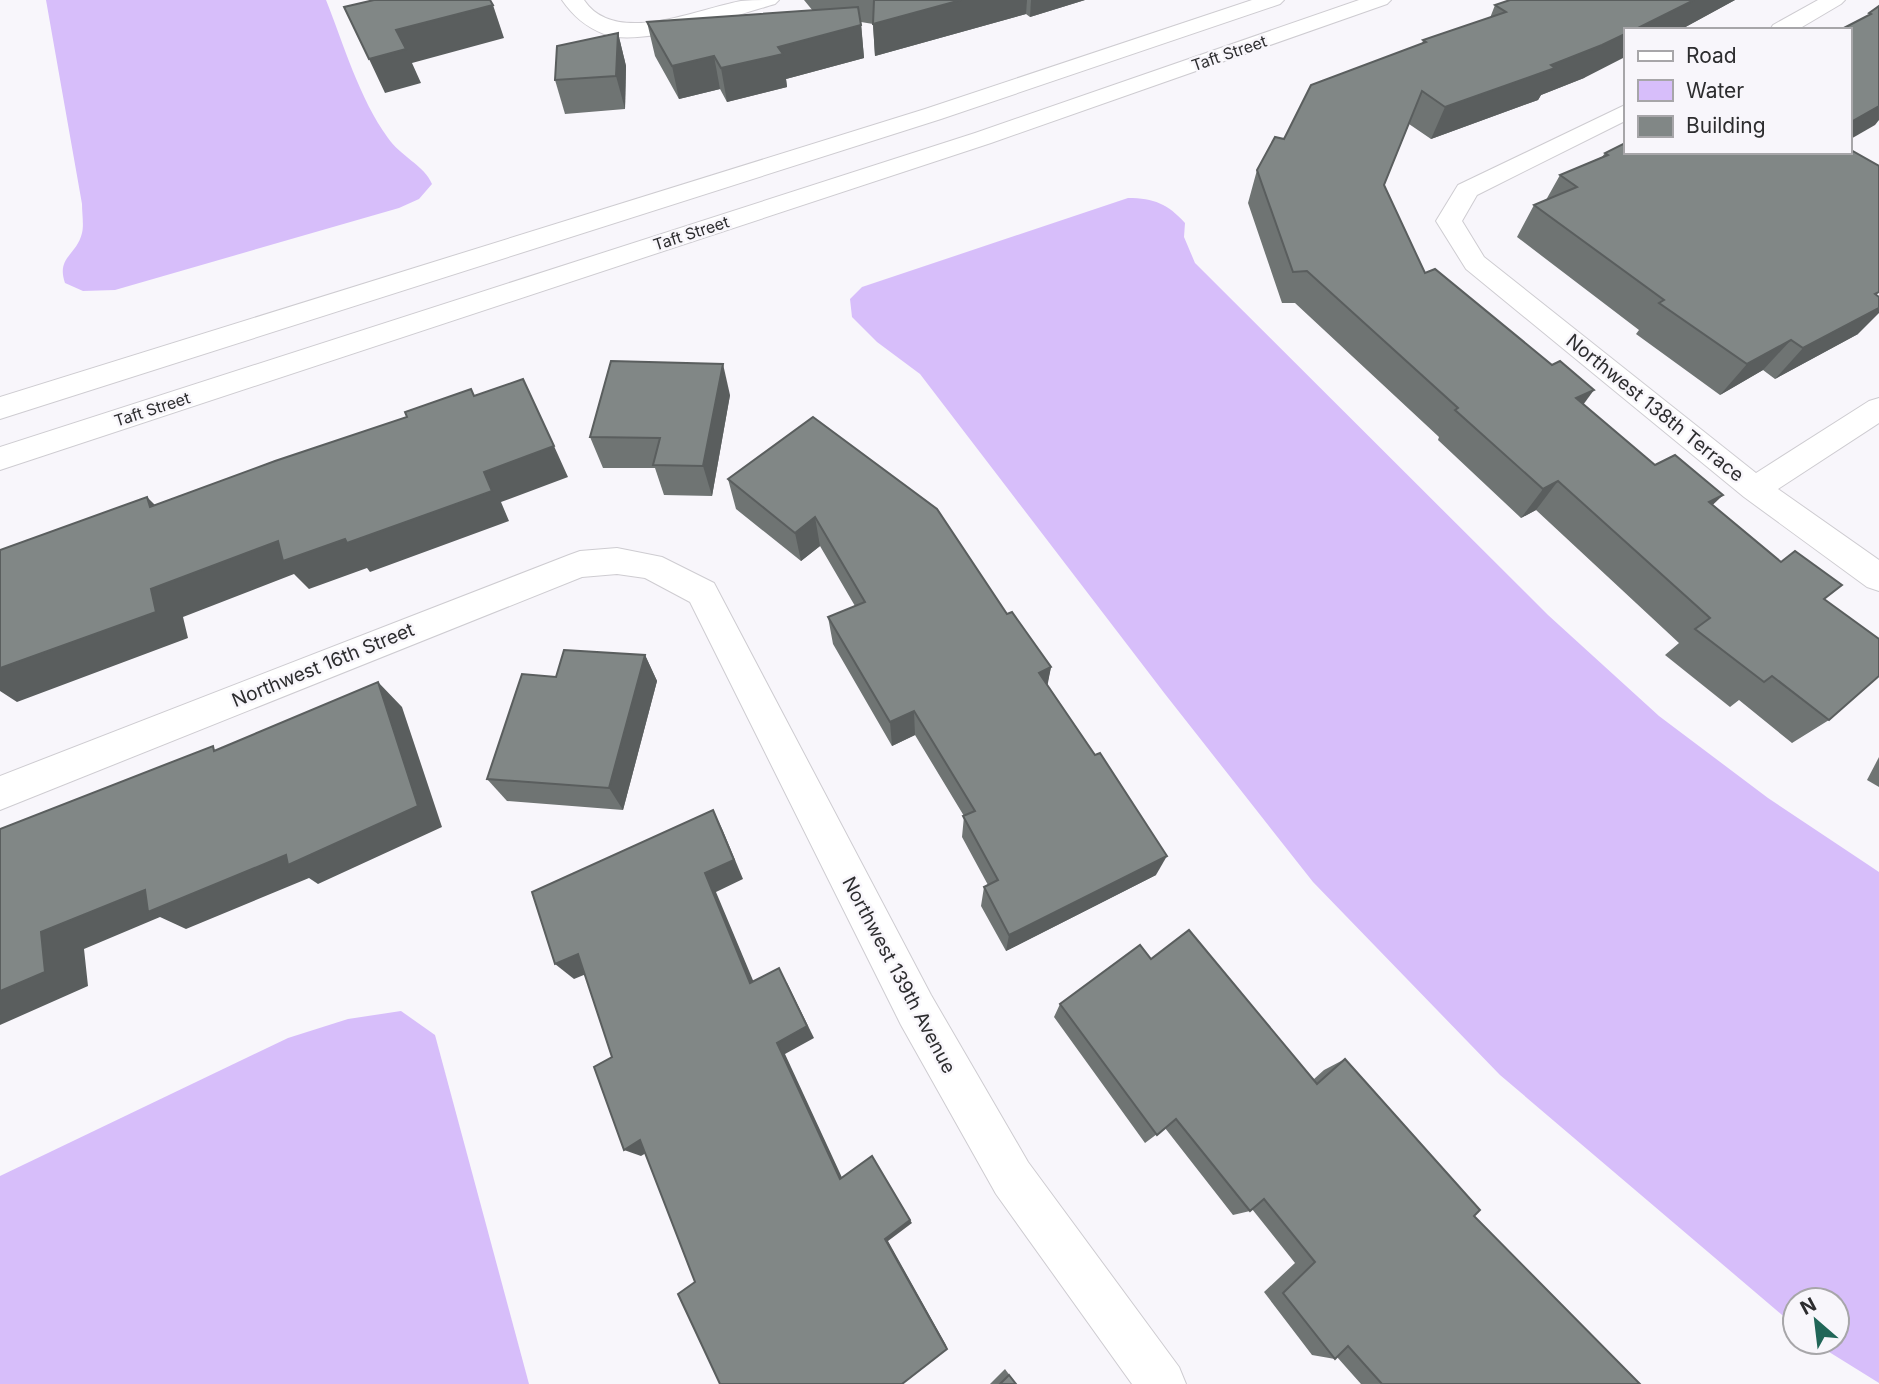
<svg xmlns="http://www.w3.org/2000/svg" width="1879" height="1384" font-family="Inter,sans-serif">
<style>
.water{fill:#d7befa}
.lines{fill:none;stroke-linecap:round;stroke-linejoin:round}
.minor-casing{stroke:#ceccd1;stroke-width:2}
.minor{fill:#fff;fill-rule:evenodd}
.wall{fill:#6f7473}
.shaded-wall{fill:#5a5e5e}
.building{fill:#818786;stroke:#5a5e5e;stroke-width:2}
.labels{text-anchor:middle;dominant-baseline:central;stroke-width:5;stroke-linejoin:round;paint-order:stroke}
.far-street-label{font-size:16px;fill:#2d2d2f;stroke:#f8f6fb}
.street-label{font-size:19px;fill:#2d2d2f;stroke:#f8f6fb}
</style>
<rect width="100%" height="100%" fill="#f8f6fb"/>
<g class="water">
<path d="M46 0H326C344 45 359 98 388 138 399 155 425 166 432 184L419 199 399 208 115 290 83 291 65 283C56 257 77 255 82 233 84 225 82 213 82 204Z"/>
<path d="M1128 198C1154 198 1168 204 1185 223L1184 237 1195 263 1548 615 1659 716 1768 798 1879 872V1383L1813 1342H1837V1300H1795V1326L1500 1075 1313 882 1165 694 920 374 877 342 852 317 850 299 862 287Z"/>
<path d="M401 1011 435 1035 529 1384H0V1176L288 1038 348 1019Z"/>
</g>
<g class="lines">
<defs>
<g id="minor">
<path d="M562 0H584C615 47 697 9 741 1 753 0 766 0 779 0L775 4C737 15 640 48 604 34 586 27 573 16 562 0Z"/>
<path d="M1252 0H1284L1280 4 941 119 0 419V397L925 109Z"/>
<path d="M1359 0H1391L1387 4 991 143 0 470V447L975 133Z"/>
<path d="M1818 0H1845L1841 4 1797 30H1770L1773 25Z"/>
<path d="M1625 105V121L1477 195 1462 221 1484 257 1756 473 1869 401 1879 398V423L1778 489 1879 560V591L1867 587 1744 497 1466 269 1436 221 1458 185Z"/>
<path d="M617 548 662 557 714 583 931 995 1028 1162 1179 1367 1186 1384H1132L996 1194 901 1025 690 602 645 578 617 574 582 577 0 810V776L569 555 580 551Z"/>
</g>
</defs>
<use href="#minor" class="minor-casing"/>
<use href="#minor" class="minor"/>
</g>
<g class="wall">
<path d="M804 0H1085L1030 17 1026 14 875 56 873 24 861 22 864 58 786 79 787 87 727 102 720 89 679 99 655 56 647 22 813 11Z"/>
<path d="M1735 0 1680 30H1625L1584 78 1541 95 1538 100 1431 139 1409 124 1384 185 1425 273 1655 465 1723 495 1712 505 1824 599 1829 720 1792 743 1739 700 1730 707 1665 655 1679 643 1536 510 1521 518 1438 440 1439 437 1295 303H1282L1248 203 1257 170 1284 139 1422 44 1423 40 1490 18 1495 5Z"/>
<path d="M618 33 626 66 625 109 565 114 555 80Z"/>
<path d="M1605 153 1858 334 1775 379 1763 370 1720 395 1636 334 1639 330 1517 237 1534 205 1546 200 1560 175 1602 157Z"/>
<path d="M730 395 712 496 664 495 655 468H603L590 437Z"/>
<path d="M813 417 1007 614 1051 667 1047 685 1156 875 1006 951 981 906 984 887 988 885 962 837 964 816 915 735 892 746 833 644 828 617 855 606 820 546 801 561 736 509 728 479Z"/>
<path d="M645 655 657 681 623 810 507 801 487 779 556 677Z"/>
<path d="M1879 757V787L1867 780Z"/>
<path d="M1151 959 1314 1079 1324 1070 1345 1059 1474 1216 1640 1384H1361L1337 1357 1335 1359 1312 1355 1264 1292 1295 1263 1252 1209 1250 1211 1233 1215 1165 1128 1145 1143 1054 1017 1060 1004Z"/>
<path d="M1005 1369 1016 1384H990Z"/>
</g>
<g class="shaded-wall">
<path d="M961 0H1027L1026 14 875 56 873 24Z"/>
<path d="M1031 0H1085L1030 17Z"/>
<path d="M1694 0H1735L1680 30H1634Z"/>
<path d="M493 5 504 38 412 63 421 83 385 93 369 59 396 30Z"/>
<path d="M861 25 864 58 786 79 787 87 727 102 721 68 778 47Z"/>
<path d="M618 33 626 66 625 109 616 76Z"/>
<path d="M1625 34V57L1584 78 1541 95 1538 100 1431 139 1445 107 1551 65Z"/>
<path d="M714 56 720 89 679 99 672 66Z"/>
<path d="M1879 106V120L1875 125 1849 140V123Z"/>
<path d="M1879 308V313L1858 334 1775 379 1803 348Z"/>
<path d="M1791 340 1763 370 1720 395 1747 364Z"/>
<path d="M723 364 730 395 712 496 703 466Z"/>
<path d="M1594 390 1572 420 1576 398Z"/>
<path d="M554 446 568 477 501 502 509 521 370 572 367 568 309 589 294 574 183 617 188 638 17 702 0 691V666L151 589 278 541 484 472Z"/>
<path d="M1558 481 1536 510 1521 518 1543 489Z"/>
<path d="M1723 495 1694 523 1709 502Z"/>
<path d="M147 497 177 527 150 507Z"/>
<path d="M815 517 820 546 801 561 795 533Z"/>
<path d="M645 655 657 681 623 810 609 788Z"/>
<path d="M1051 667 1046 693 1039 673Z"/>
<path d="M378 682 402 707 442 827 318 884 309 878 186 929 160 917 84 949 88 986 0 1025V991L41 932Z"/>
<path d="M914 711 915 735 892 746 890 722Z"/>
<path d="M713 810 723 831 743 879 716 892 760 997 750 983 705 873Z"/>
<path d="M1167 856 1156 875 1006 951 1009 935Z"/>
<path d="M578 954 596 970 574 979 555 964Z"/>
<path d="M787 983 814 1038 785 1054 845 1184 840 1179 777 1043Z"/>
<path d="M640 1140 656 1147 641 1156 624 1150Z"/>
<path d="M910 1220 912 1223 888 1241 946 1345 947 1349 885 1239Z"/>
</g>
<g class="building">
<path d="M374 0H490L493 5 396 30 406 49 369 59 344 7Z"/>
<path d="M874 0H961L873 24Z"/>
<path d="M1510 0H1694L1634 30H1625V34L1602 45 1551 65 1555 68 1445 107 1422 91 1384 185 1425 273 1435 269 1552 365 1560 361 1594 390 1576 398 1655 465 1675 455 1723 495 1709 502 1781 562 1795 551 1842 585 1824 599 1879 639V676L1829 720 1772 676 1764 682 1695 629 1710 618 1558 481 1543 489 1455 410 1458 408 1307 271 1293 272 1257 170 1275 137 1284 139 1311 85 1426 42 1423 40 1506 12 1495 5Z"/>
<path d="M1879 6V106L1849 123V30H1840L1871 14 1869 13Z"/>
<path d="M858 7 861 25 778 47 783 54 721 68 714 56 672 66 647 22Z"/>
<path d="M618 33 616 76 555 80 557 46Z"/>
<path d="M1625 143V152H1849V149L1879 166V292L1875 294 1879 297V308L1803 348 1791 340 1747 364 1659 303 1664 300 1534 205 1577 187 1560 175 1608 155 1605 153Z"/>
<path d="M611 361 723 364 703 466 653 465 660 438 590 437Z"/>
<path d="M523 379 554 446 484 472 492 491 347 543 345 539 283 561 278 541 151 589 156 612 0 668V550L147 497 150 507 275 461 407 417 405 412 471 389 474 396Z"/>
<path d="M813 417 937 509 1007 614 1012 612 1051 667 1039 673 1095 755 1100 753 1167 856 1009 935 984 887 998 880 963 816 975 811 914 711 890 722 828 617 865 602 815 517 795 533 728 479Z"/>
<path d="M564 650 645 655 609 788 487 779 522 674 556 677Z"/>
<path d="M378 682 418 806 288 865 286 855 148 912 145 890 41 932 45 972 0 991V829L213 746 214 751Z"/>
<path d="M713 810 734 860 705 873 750 983 779 968 807 1026 777 1043 840 1179 872 1156 910 1220 885 1239 947 1349 902 1384H720L678 1294 695 1282 640 1140 624 1150 594 1067 612 1057 578 954 555 964 532 892Z"/>
<path d="M1189 930 1317 1084 1345 1059 1480 1210 1474 1216 1640 1384H1382L1348 1346 1335 1359 1283 1293 1315 1262 1264 1199 1250 1211 1176 1119 1157 1135 1060 1004 1140 945 1151 959Z"/>
<path d="M1009 1375 1016 1384H1000Z"/>
</g>
<g class="labels">
<g class="far-street-label">
<text transform="translate(1229 53) rotate(-19)">Taft Street</text>
<text transform="translate(691 233) rotate(-18)">Taft Street</text>
<text transform="translate(152 409) rotate(-18)">Taft Street</text>
</g>
<g class="street-label">
<text transform="translate(1655 408) rotate(39)">Northwest 138th Terrace</text>
<text transform="translate(323 665) rotate(-22)">Northwest 16th Street</text>
<text transform="translate(899 975) rotate(62)">Northwest 139th Avenue</text>
</g>
</g>
<rect x="1624" y="28" width="228" height="126" fill="#f8f6fb" stroke="#a7a6a9" stroke-width="2"/>
<rect x="1638" y="51" width="35" height="10" fill="#ffffff" stroke="#a7a6a9" stroke-width="2"/>
<text x="1686" y="63" font-size="21" fill="#2d2d2f">Road</text>
<rect x="1638" y="80" width="35" height="21" fill="#d7befa" stroke="#a7a6a9" stroke-width="2"/>
<text x="1686" y="98" font-size="21" fill="#2d2d2f">Water</text>
<rect x="1638" y="116" width="35" height="21" fill="#818786" stroke="#a7a6a9" stroke-width="2"/>
<text x="1686" y="133" font-size="21" fill="#2d2d2f">Building</text>
<g transform="translate(1816 1321) rotate(332)"><circle r="33" fill="#f8f6fb" stroke="#a7a6a9" stroke-width="2"/>
<path d="M0-5L12 26L0 18L-12 26Z" fill="#216658"/>
<text y="-10" font-size="19" font-weight="bold" text-anchor="middle" fill="#2d2d2f">N</text>
</g>
</svg>
